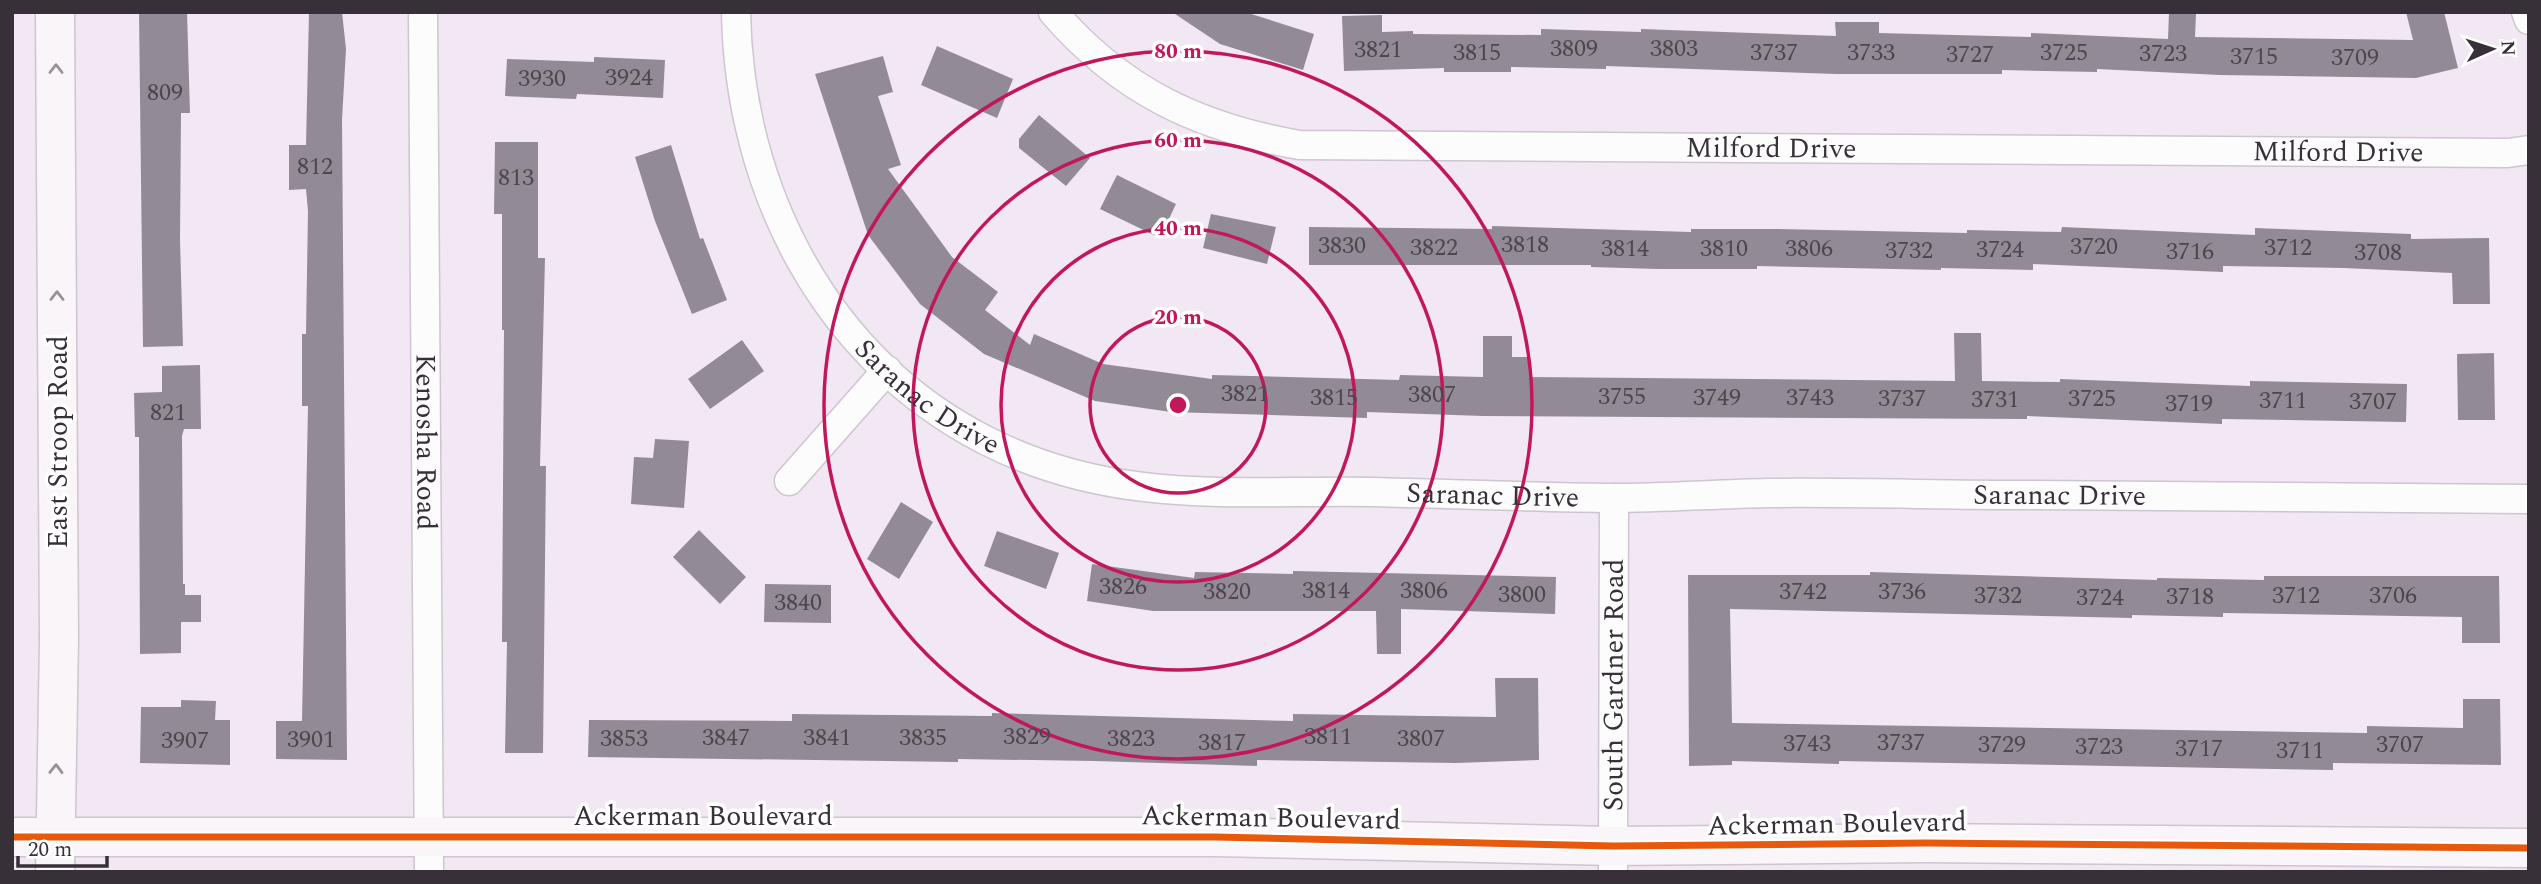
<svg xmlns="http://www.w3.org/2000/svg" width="2541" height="884" font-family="Spectral,serif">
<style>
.building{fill:#928b95}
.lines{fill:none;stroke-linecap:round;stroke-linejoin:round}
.street-casing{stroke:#cdc5cf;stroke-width:31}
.secondary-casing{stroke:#cdc5cf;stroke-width:41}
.street{stroke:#fdfcfd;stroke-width:28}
.secondary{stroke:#f9f5f8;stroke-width:38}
.cycleway-casing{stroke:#fff;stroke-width:11}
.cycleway{stroke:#e8590c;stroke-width:7}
.oneway{stroke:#989298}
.ring{fill:none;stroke:#c2185b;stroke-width:3.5}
.labels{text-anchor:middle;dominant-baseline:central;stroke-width:7;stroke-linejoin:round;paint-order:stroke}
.number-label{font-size:24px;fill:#4e4750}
.street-label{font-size:28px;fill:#373039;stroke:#fff}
.centre{fill:#c2185b;stroke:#fff;stroke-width:3.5}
.ring-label{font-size:21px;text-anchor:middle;font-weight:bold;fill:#c2185b;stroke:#fff;stroke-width:7;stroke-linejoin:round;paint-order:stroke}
</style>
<rect width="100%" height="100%" fill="#f2e8f4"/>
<g class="building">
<path d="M139 12H187L190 113H181L180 240 183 346 143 347Z"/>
<path d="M309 12H342L346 49 342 120 347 760 276 759V721H302L308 406H302V334H306L308 211 306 189 289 190V145H306Z"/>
<path d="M1172 12H1245L1314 34 1303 70 1220 44Z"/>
<path d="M2169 12 2196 13 2195 37 2413 40 2406 12H2444L2458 68 2416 78 2220 75 2097 69V72L2002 70V74H1836L1606 66V69L1511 67V72H1444V68L1344 71 1342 16 1382 15V32L1413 31V34L1541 35V29L1641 32V29L1836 36 1835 22H1879V33L2031 37V33L2168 39Z"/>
<path d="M937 46 1013 79 997 118 921 85Z"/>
<path d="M883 56 893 92 878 96 901 165 888 169 952 257 998 292 985 310 1030 345 1034 334 1103 364 1212 379V375L1399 380 1400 375 1483 377V336H1512V357H1529V377L1955 381 1954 333H1981L1982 381 2060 382V379L2250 386V381L2407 384 2406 422 2222 419V424L2027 416V419L1483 416 1367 412V418L1171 412 1095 401 984 354 920 304 868 235 815 74Z"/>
<path d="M594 57 665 60 663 98 577 94 576 99 505 96 507 59 594 62Z"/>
<path d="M1039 115 1090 158 1066 186 1019 148V139Z"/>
<path d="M495 142H538V258H545L540 466H546L543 753H505L507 642H502L504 330H502V214H494Z"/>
<path d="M671 145 700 239 703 238 727 300 692 314 655 221 635 157Z"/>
<path d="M1117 175 1176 204 1160 238 1100 209Z"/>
<path d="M1211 214 1276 227 1267 264 1203 248Z"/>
<path d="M1492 226 1691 232V229H1776L1967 233V230L2061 232 2062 227 2255 235V228L2411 234V239L2489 238 2490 304H2453L2452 273 2344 268 2223 266V272L2033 264V270L1941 268V270L1757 266V269H1658L1591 267V265H1309V227L1492 229Z"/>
<path d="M742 340 764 371 710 409 688 379Z"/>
<path d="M2494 353 2495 420H2458L2457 354Z"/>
<path d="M200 365 201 429H184L182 436 183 584H185V595H201V622H181V653L140 654 139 437H135L134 393 162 392V366Z"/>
<path d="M655 439 689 441 684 508 631 504 634 457 653 458Z"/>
<path d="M901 502 933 522 899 579 867 559Z"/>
<path d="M699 530 746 577 720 604 673 557Z"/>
<path d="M997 531 1059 553 1046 589 984 566Z"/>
<path d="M1092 564 1194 578 1195 572 1293 574V571L1556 577 1555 614 1401 609V654H1377L1376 611H1153L1087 601Z"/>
<path d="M1870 572 2157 580V578L2264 580V576H2499L2500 643H2462V617L2223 613V617L2132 615V618L1730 609 1732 723 2367 733V726L2463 728V699H2500L2501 765 2333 763V770L1839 761V764L1732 761V765L1689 766 1688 575H1870Z"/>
<path d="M765 584 831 585V623L764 622Z"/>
<path d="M1495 678H1538L1539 760 1456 763 1257 760V766L1095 761 958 759V762L588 757 589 720 792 721V714L992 716V713L1293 721V714L1496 717Z"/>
<path d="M181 700 216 701 215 720H230V765L140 763 141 707H181Z"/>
</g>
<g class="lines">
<defs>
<g id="street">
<path id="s1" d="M423 12 429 872"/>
<path id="s2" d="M736 12C739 189 824 357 985 440 1113 506 1235 490 1373 492 1453 494 1532 497 1612 498 1664 498 1716 494 1768 493 1855 492 1942 495 2029 495 2195 496 2362 498 2529 499"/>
<path id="s3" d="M1053 12C1121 91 1198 127 1299 145L2508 153 2529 150"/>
<path d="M2526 12 2529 20"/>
<path d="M789 481 887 370"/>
<path id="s4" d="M1613 872 1614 498"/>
</g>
<g id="secondary">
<path d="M12 837H1215L1613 846 1925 843 2529 848"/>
<path d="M55 872 59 639 55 12"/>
</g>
</defs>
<use href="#street" class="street-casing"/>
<use href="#secondary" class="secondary-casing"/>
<use href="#street" class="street"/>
<use href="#secondary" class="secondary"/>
<defs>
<path id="cycleway" d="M12 837H1215L1613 846 1925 843 2529 848"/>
</defs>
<use href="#cycleway" class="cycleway-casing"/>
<use href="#cycleway" class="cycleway"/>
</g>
<defs><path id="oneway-chevron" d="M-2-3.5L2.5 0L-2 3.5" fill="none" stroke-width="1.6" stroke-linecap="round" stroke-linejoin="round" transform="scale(1.75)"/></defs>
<g class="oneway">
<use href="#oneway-chevron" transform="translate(56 69) rotate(-90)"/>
<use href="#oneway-chevron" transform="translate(57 296) rotate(-90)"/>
<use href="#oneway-chevron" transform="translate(56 769) rotate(-89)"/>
</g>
<g class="ring">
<circle cx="1178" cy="405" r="88"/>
<circle cx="1178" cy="405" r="177"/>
<circle cx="1178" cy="405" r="265"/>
<circle cx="1178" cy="405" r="354"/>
</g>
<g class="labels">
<g class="number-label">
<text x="1574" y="49">3809</text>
<text x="1674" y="49">3803</text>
<text x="1378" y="50">3821</text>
<text x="1477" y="53">3815</text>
<text x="1774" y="53">3737</text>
<text x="1871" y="53">3733</text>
<text x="2064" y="53">3725</text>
<text x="2163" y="54">3723</text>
<text x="1970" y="55">3727</text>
<text x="2254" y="57">3715</text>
<text x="2355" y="58">3709</text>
<text x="629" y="78">3924</text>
<text x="542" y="79">3930</text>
<text x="165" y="93">809</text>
<text x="315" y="167">812</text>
<text x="516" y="178">813</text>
<text x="1525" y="245">3818</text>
<text x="1342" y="246">3830</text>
<text x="2094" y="247">3720</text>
<text x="1434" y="248">3822</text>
<text x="2288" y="248">3712</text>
<text x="1625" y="249">3814</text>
<text x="1724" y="249">3810</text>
<text x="1809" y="249">3806</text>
<text x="2000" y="250">3724</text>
<text x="1909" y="251">3732</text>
<text x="2190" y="252">3716</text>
<text x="2378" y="253">3708</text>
<text x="1245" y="394">3821</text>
<text x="1432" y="395">3807</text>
<text x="1622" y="397">3755</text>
<text x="1334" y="398">3815</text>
<text x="1717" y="398">3749</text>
<text x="1810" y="398">3743</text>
<text x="1902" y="399">3737</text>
<text x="2092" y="399">3725</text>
<text x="1995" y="400">3731</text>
<text x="2283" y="401">3711</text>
<text x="2373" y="402">3707</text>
<text x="2189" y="404">3719</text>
<text x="168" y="413">821</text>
<text x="1123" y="587">3826</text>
<text x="1326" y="591">3814</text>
<text x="1424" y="591">3806</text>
<text x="1227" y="592">3820</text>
<text x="1803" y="592">3742</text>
<text x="1902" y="592">3736</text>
<text x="1522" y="595">3800</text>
<text x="1998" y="596">3732</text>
<text x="2296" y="596">3712</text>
<text x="2393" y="596">3706</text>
<text x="2190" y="597">3718</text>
<text x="2100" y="598">3724</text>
<text x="798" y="603">3840</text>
<text x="1027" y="737">3829</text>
<text x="1328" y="737">3811</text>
<text x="726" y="738">3847</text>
<text x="827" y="738">3841</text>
<text x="923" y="738">3835</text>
<text x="624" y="739">3853</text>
<text x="1131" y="739">3823</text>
<text x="1421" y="739">3807</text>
<text x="311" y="740">3901</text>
<text x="185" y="741">3907</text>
<text x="1222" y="743">3817</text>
<text x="1901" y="743">3737</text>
<text x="1807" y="744">3743</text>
<text x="2002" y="745">3729</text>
<text x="2400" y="745">3707</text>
<text x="2099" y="747">3723</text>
<text x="2199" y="749">3717</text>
<text x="2300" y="751">3711</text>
</g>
<g class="street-label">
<text stroke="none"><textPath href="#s3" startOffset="758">Milford Drive</textPath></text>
<text stroke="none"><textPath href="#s3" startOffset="1325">Milford Drive</textPath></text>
<text stroke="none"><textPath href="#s2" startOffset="448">Saranac Drive</textPath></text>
<text transform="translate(58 442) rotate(-90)">East Stroop Road</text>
<text stroke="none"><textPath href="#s1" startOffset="430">Kenosha Road</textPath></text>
<text stroke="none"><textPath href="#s2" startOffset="1036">Saranac Drive</textPath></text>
<text stroke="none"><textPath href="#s2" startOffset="1603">Saranac Drive</textPath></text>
<text stroke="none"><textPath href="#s4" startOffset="187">South Gardner Road</textPath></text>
<text x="703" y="816">Ackerman Boulevard</text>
<text transform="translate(1271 818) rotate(1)">Ackerman Boulevard</text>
<text transform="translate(1837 824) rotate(-1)">Ackerman Boulevard</text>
</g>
</g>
<circle cx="1178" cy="405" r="10" class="centre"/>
<g class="ring-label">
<text x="1178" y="58">80 m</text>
<text x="1178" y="147">60 m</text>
<text x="1178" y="235">40 m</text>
<text x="1178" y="324">20 m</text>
</g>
<rect width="2541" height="884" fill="none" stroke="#373039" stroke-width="28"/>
<g transform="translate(2492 49) rotate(87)" stroke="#ffffff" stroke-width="5" paint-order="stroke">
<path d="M0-5L12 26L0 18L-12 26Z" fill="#373039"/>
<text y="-10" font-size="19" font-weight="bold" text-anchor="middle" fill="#373039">N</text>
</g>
<path d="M18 856v10h89v-10" fill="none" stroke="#373039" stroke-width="3.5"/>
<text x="28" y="856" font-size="21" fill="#373039" stroke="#ffffff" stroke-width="5" paint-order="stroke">20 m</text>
</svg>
